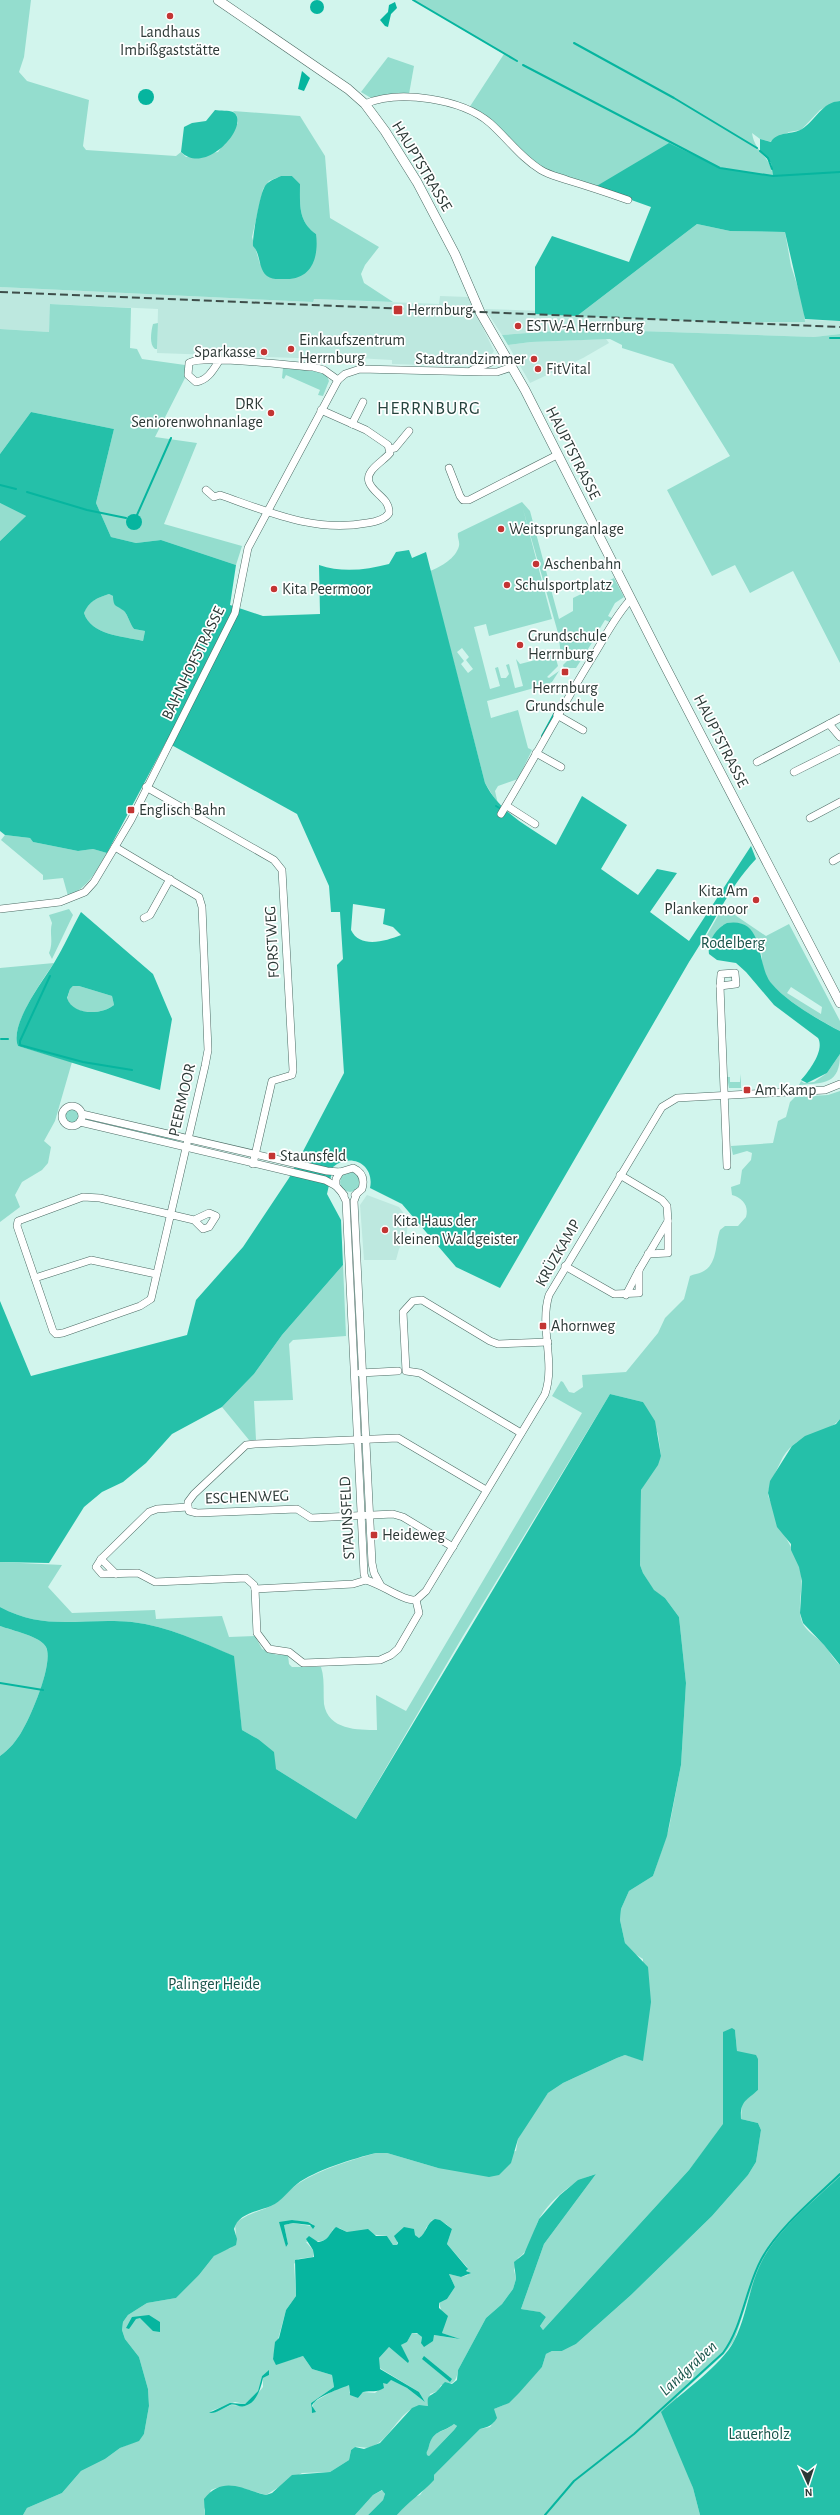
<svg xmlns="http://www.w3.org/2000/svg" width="840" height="2515" font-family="'Alegreya Sans',sans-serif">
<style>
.built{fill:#bde8df}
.green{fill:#94ddce;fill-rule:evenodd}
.forest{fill:#25c0a9;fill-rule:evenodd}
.water{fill:#06b59f}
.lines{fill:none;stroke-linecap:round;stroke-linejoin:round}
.stream{stroke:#06b59f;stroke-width:2}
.street-casing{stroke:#4c6b64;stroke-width:8}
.secondary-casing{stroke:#4c6b64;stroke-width:10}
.street{stroke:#fff;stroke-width:7}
.secondary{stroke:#fff;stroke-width:9}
.rail{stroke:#3e4e4a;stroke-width:2;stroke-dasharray:8 4;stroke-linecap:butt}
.poi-dot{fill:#c33533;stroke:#fff;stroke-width:1.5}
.labels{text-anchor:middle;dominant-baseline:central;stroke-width:3.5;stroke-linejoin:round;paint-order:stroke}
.poi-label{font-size:16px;fill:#2c3936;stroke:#fff;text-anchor:start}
.street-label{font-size:16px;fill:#2c3936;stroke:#fff}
.park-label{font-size:16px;fill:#185349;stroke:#fff}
.water-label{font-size:17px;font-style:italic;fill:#1b564c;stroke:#fff}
.quarter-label{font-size:18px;letter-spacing:1px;fill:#26443e;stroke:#fff}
</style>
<rect width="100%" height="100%" fill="#d2f5ed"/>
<g class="built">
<path d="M0 287 313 302V299L439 304 440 296 468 297 494 351 488 360 479 363 460 366 392 364V360L356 358 353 360 157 353 158 309 51 304 49 332 0 329Z"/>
<path d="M485 309 840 321V334L814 337 581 329 502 335Z"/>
<path d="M606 339 609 343 583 358 530 383 508 345 531 342Z"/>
<path d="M367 1195 399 1207 408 1219 407 1233 399 1249 396 1260H364L360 1205Z"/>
</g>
<g class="green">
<path d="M0 0H31L24 57 19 72 27 81 89 100 83 146 86 150 176 156 181 152 186 157 218 152 238 123 237 116 233 111 300 116 325 156 330 218 379 247 365 265 361 274 364 283 393 302 314 299 313 302 0 287ZM281 176H292L300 184C300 205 298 221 316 234L260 264 252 237 263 189 269 181Z"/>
<path d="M413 0H840V101L835 102 820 110 801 130 789 132 772 142 760 139 752 133C755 153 770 155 773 176L736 173 708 163 595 187 544 170 469 108 504 54Z"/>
<path d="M388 57 414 66 409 94 371 98 361 92Z"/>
<path d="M697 224 730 231 785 232 791 266 803 303 805 322H723L577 316Z"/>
<path d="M50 304 131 308 130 348 137 349 142 359 185 365V378L155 437 197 443 164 524 242 546 236 565 161 540 136 543 111 537 96 503 114 429 31 412 0 454V329L49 332Z"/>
<path d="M158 323 157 349H155C149 345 151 331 153 324Z"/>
<path d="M581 329 814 337 840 334V663L793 571 750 593 735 565 712 576 667 490 730 456 673 364 622 348V345L610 339 531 342 508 345 502 335Z"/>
<path d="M283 368 313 369 326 374 329 381 323 396 318 395 320 390 286 375 284 379 282 378Z"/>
<path d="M522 502 530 511 559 619 573 611V598L614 578 624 597 615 603 608 616 614 619 612 623 605 620 597 633 601 636 598 640 595 638 588 649 592 652 589 656 585 654 576 668H564L563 665 572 656 570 654 562 661 558 633 523 509 552 619 489 636 486 624 474 627 490 689 500 686 495 668 498 667 501 678H506L509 674 506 665 509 664 515 688 523 686 516 659 520 664 555 655 558 666 547 677 549 678 559 671 552 682 545 685 487 701 491 718 518 710 528 748 532 750 518 779 498 786 495 791 498 804 485 783 430 571C441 567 456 558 459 546 460 541 457 538 458 533ZM462 648 469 657 466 660 473 669 468 673 461 664 464 661 457 652Z"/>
<path d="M0 503 26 516 0 541Z"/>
<path d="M109 594 113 596C113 607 117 605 124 611 128 615 130 624 134 629L145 631 143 641C122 636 91 635 84 613 88 601 97 598 109 594Z"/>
<path d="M5 835 30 838 33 842 78 851 93 849 107 853C96 871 88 888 68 896L63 878 43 880V875L1 840Z"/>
<path d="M723 907 766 936 789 924 840 1021V1031C818 1019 771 994 763 970 761 966 762 962 762 958 761 944 755 935 745 926L723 925 712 939 707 935ZM791 987 822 1007 821 1014 787 993Z"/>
<path d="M69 909 73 915 52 959 49 953C54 942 49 933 52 923L49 915Z"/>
<path d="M54 963C43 979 9 1027 18 1046L72 1062 55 1121 44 1141 51 1147 48 1163 42 1170 22 1182 15 1195 20 1207 0 1222V968Z"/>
<path d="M73 986H79L112 996 114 1005C102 1015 73 1016 67 999L70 989Z"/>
<path d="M840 1054C840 1084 825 1083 799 1085L801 1081 804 1083 814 1082 827 1073Z"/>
<path d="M741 1074V1088H729L727 1077H730V1082H740Z"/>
<path d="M840 1091V1419C827 1435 799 1431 783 1457 780 1463 768 1487 768 1494 768 1497 771 1502 772 1505 777 1528 793 1545 800 1568 805 1586 796 1605 802 1622 806 1632 819 1638 825 1646 830 1652 834 1660 840 1665V2176L796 2219 767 2253 750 2293 734 2341 724 2354 677 2397 681 2455 693 2488 700 2515H397L411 2498 420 2495 434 2475 480 2429 490 2427 494 2422V2409L504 2405 542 2367 546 2354 552 2351H562L576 2344 631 2295 712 2216 748 2175 756 2162 761 2130 758 2123 741 2119 742 2103 758 2090 737 2051 735 2030 723 2033 724 2124 689 2170 543 2330 540 2326 546 2317 539 2312 521 2309 544 2244 596 2174C575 2179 548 2201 538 2221 533 2233 530 2251 518 2258L514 2270 516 2279 513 2289 502 2304 486 2318 458 2370C456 2383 453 2384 441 2385L438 2391 430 2394 428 2406C401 2402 394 2437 373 2446 366 2450 362 2446 355 2447L351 2450 349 2460 330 2472 302 2473 266 2495C247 2490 231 2482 211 2490L204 2510 205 2515H23L27 2508 62 2493 81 2471 105 2459 120 2448 139 2440 144 2434 149 2406 148 2389 139 2357 125 2339 122 2330 123 2322 128 2315 147 2303 176 2298 199 2275 214 2256 221 2251 231 2248 236 2235 235 2224C247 2213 260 2212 273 2205 283 2199 289 2189 299 2183 321 2169 351 2160 376 2153H387L438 2168 516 2151 518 2139 527 2123 548 2093 563 2083 617 2058 625 2055 643 2060V1959L630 1951 625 1943 620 1920 621 1909 629 1891 653 1876 669 1828 681 1765 686 1683 679 1617 665 1598 654 1591 643 1573 640 1565 641 1490 661 1456 658 1434 643 1402 610 1394 463 1636 356 1819 276 1769 258 1739 242 1730 233 1656C201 1642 167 1626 132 1622 83 1617 46 1632 0 1607V1562L62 1565 48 1587 72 1613 155 1610 156 1619 222 1616 229 1637 255 1636 262 1649 277 1655H288L289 1664 292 1667H321C325 1679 323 1692 324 1704 328 1730 358 1730 377 1730L376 1695 406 1711 582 1413 552 1396 561 1381 563 1382 569 1392 574 1393 583 1387 582 1375 626 1372 658 1333 665 1318 684 1299 690 1276C694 1274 698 1274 702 1272 718 1265 715 1243 720 1230L725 1226H738L746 1217C749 1206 743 1198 732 1195L731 1187 740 1184 742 1170 751 1160 752 1153 747 1151 733 1155 731 1146 773 1143 778 1121 786 1117 790 1102 795 1097 828 1095ZM292 2220 313 2224 311 2226 293 2223 284 2225 288 2244 286 2247 282 2226ZM432 2220 446 2224 452 2229 447 2244 467 2267 468 2275 461 2277 449 2274 455 2287 447 2299 439 2303 445 2322 442 2333 459 2339 434 2335 421 2343 422 2337 420 2334 412 2333 407 2342 401 2345 405 2360 389 2347 379 2358 378 2367 419 2392 425 2402 407 2388 391 2380 383 2383V2386L375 2393 363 2392 358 2398 349 2393V2385L338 2388 314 2402 311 2412V2403L334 2387 332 2375 312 2369 303 2356 276 2364 273 2358 286 2310 296 2296 294 2264 298 2259 313 2257V2250L306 2242C321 2239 325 2246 333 2229L339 2228 347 2232 387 2236 393 2245H397V2241L415 2235 419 2238 424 2235 426 2228ZM268 2371 269 2375 263 2378V2387L249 2404 245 2406 231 2405 215 2412 211 2411 235 2402 245 2404 258 2391 262 2376Z"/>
<circle cx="72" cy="1116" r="7"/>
<path d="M86 1118 178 1139 177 1142 86 1120Z"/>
<circle cx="350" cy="1182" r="10"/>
<path d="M343 1265 346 1336 293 1340 289 1344 293 1400 254 1401 256 1440H249L222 1407 254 1374 282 1335Z"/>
<path d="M0 1626C11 1630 42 1637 46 1647 54 1663 31 1716 22 1731 17 1740 9 1750 0 1756Z"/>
<path d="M454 2424 457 2426 454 2430 429 2456 427 2455C426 2451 427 2451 429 2446 434 2428 441 2435 454 2424Z"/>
<path d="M383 2490 385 2495 383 2500 368 2515H355L373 2495Z"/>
</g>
<g class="forest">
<path d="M840 101V321L805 319 785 232 730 231 697 224 577 316 535 314V267L552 236 629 262 651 207 595 187 669 143 720 168 773 176 771 163 760 151V139L771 142C777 131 793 135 802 129 816 120 822 102 840 101Z"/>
<path d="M215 110C220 111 229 110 233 112 252 123 207 177 181 152L184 127 192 123 206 121Z"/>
<path d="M281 176H292L300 184C300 205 298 221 316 234 319 257 312 280 285 279 279 279 272 280 267 276 258 269 261 254 253 246 252 238 260 195 264 188 267 181 275 179 281 176Z"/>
<path d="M31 412 114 429 96 503 111 537 136 543 161 540 236 565 230 605 263 616 320 614 319 565C342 573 366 570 389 564L396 552 409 550 412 558 426 552 485 783C500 813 529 827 556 845L582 796 627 825 601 869 638 895 657 869 677 873 650 912 689 941 751 846 756 859C727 889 712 928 689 962L500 1288 456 1267 402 1204 370 1188C375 1165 351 1152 333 1167L327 1194 341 1220 343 1265 282 1335 254 1374 222 1407 172 1434 146 1463 123 1482 102 1492 84 1507 49 1563 0 1562V1301L31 1376 187 1335 196 1300 243 1247 289 1178 344 1073 337 965 343 959 340 912H331L329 886 297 814 166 742 107 853 93 849 78 851 33 842 30 838 5 835 0 831V541L26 516 0 503V454ZM109 594 113 596C113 608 117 605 124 611 128 615 130 624 134 629L145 631 143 641C122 636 91 635 84 613 89 601 97 598 109 594ZM353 904 385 909 383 924 393 927 401 935C386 941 360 949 351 930Z"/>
<path d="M81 912 153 974 172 1019 160 1090 18 1046C9 1025 43 981 54 963 64 947 72 928 81 912ZM73 986H79L112 996 114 1005C102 1015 73 1016 67 998L70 989Z"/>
<path d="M727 923C767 917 755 966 772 984 786 1001 820 1021 840 1031V1054L827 1073 807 1083 801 1080C809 1071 825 1050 818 1038L774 1005 746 972 736 963 717 960 709 954C707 942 716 928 727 923Z"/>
<path d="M610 1394 643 1402 655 1421 661 1456 658 1465 641 1490 640 1565 643 1573 654 1590 665 1598 679 1617 686 1683 681 1765 667 1836 653 1876 629 1891 621 1909 620 1920 625 1943 648 1967 651 2002 643 2061 625 2055 617 2058 563 2083 548 2093 518 2139 511 2163 499 2175 489 2177 438 2168 387 2153H376C355 2158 313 2171 297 2184 288 2191 282 2201 271 2206 259 2211 238 2213 234 2229L237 2239 236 2245 214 2256 199 2275 176 2298 147 2303 128 2315 123 2322 122 2330 125 2339 139 2357 148 2389 149 2406 144 2434 139 2441 120 2448 105 2459 81 2471 62 2493 27 2508 23 2515H0V1756C9 1750 17 1740 22 1731 31 1716 54 1663 46 1647 42 1637 11 1630 0 1626V1607C46 1632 83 1617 132 1622 167 1626 201 1642 234 1656L242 1730 258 1739 274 1752 276 1769 356 1819Z"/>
<path d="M840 1419V1665L824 1645 803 1623 800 1613 802 1581 799 1567 791 1550V1544L777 1527 768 1493 770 1481 792 1446 805 1436 836 1424Z"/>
<path d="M732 2028 735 2030 737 2051 756 2055 758 2059V2090C746 2101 740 2101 741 2119L758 2123 761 2130 756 2162 748 2175 712 2216 631 2295 576 2344 562 2351H552L546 2354 542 2367 519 2393 509 2403 494 2409 497 2418C492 2426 488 2427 480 2429L434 2475V2480C422 2493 409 2501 397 2515H368L383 2500 385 2494 382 2490 373 2495 355 2515H205L204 2499C223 2475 242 2489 266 2495L272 2493 292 2475 330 2472 349 2460 351 2450 355 2447 364 2449 380 2443 412 2408 419 2405 428 2406C427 2396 428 2397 436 2392 440 2389 441 2385 445 2382L452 2384 457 2380 458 2370 486 2318 502 2304 513 2289 516 2279 514 2262 524 2254 539 2219 560 2195 578 2180 596 2174 544 2244 521 2309 540 2312 546 2317 540 2326 543 2330 689 2170 723 2124V2032ZM454 2424 457 2426 454 2430 429 2456 427 2455C426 2451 428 2451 429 2446 434 2429 441 2434 454 2424Z"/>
<path d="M840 2176V2515H700L693 2488 661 2412C681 2393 722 2365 734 2341 747 2316 749 2286 762 2261 779 2228 814 2201 840 2176Z"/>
</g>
<g class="water">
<circle cx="317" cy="7" r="7"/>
<path d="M395 2 397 8 391 14 388 27 385 26 380 20 388 12 389 5Z"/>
<path d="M302 71 310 78 304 91 298 89Z"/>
<circle cx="146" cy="97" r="8"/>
<circle cx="134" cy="522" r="8"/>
<path d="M435 2219 440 2220 452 2229 447 2244 468 2269 466 2271 471 2273 461 2277 449 2274 455 2287 447 2299 439 2303V2308L448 2316 442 2333 460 2339 434 2335 433 2341 424 2347 421 2343 422 2337 417 2333H412L407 2342 401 2345 409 2361 408 2363 389 2347 379 2358 380 2369 419 2392 425 2402 407 2388 391 2380 387 2384 383 2383 384 2388C376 2393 372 2390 363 2392L358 2398 350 2395 349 2385C342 2388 314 2397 312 2406L316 2412 312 2413 311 2403 334 2387 332 2375 312 2369 303 2356 276 2365 273 2359 275 2342 279 2338 286 2310 296 2296 295 2260 314 2257 313 2250 306 2239 309 2236 318 2242C329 2241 329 2233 336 2227L347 2232 368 2229 376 2236H387L393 2245H397L398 2243 394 2236 404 2227 414 2229 415 2235 419 2238C427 2233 426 2223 435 2219Z"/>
<path d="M292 2220 308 2222 315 2226 313 2229 310 2225 293 2223 284 2225 288 2244 286 2247 279 2222Z"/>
<path d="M149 2315 160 2322V2332L153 2331 140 2318 136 2319 129 2329 126 2328 132 2317Z"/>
<path d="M424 2356 452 2379 450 2382 422 2359Z"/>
<path d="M269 2370V2375L263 2378C261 2387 257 2403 245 2406 239 2408 236 2403 230 2405 223 2408 216 2414 209 2413L230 2403 245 2404 258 2391 262 2376Z"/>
</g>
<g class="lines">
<g class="stream">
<path d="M413 0 517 61"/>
<path d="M574 43 674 98 757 148"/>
<path d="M523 65 720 168 773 176 840 172"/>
<path d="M760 151 768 158 772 169"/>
<path d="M830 338H840"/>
<path d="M0 485 16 489"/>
<path d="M27 492 87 510 126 518"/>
<path d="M137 515 171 438"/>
<path d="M542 736 560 703"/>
<path d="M496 806 501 809"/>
<path d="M50 976 20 1041V1045L83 1062 132 1070"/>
<path d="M1 1039H8"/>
<path d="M0 1683 43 1690"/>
<path d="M545 2515 574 2481 634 2434 723 2353C743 2326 745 2290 761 2260 777 2229 815 2198 840 2174"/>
</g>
<defs>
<g id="street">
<path d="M365 104C399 89 462 99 490 123 508 139 521 158 541 170 549 175 559 177 567 180 587 186 608 193 628 200"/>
<path d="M219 361C213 370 208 380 196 382L188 375 189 363C201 354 293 366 313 367L324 370 338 380"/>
<path d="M472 370 506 356"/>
<path d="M352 424 363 402"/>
<path d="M390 449 395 448 409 431"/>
<path d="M449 468 460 496 463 500H469L557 455"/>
<path d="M206 490 214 497 220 495C269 512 315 533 367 523 374 522 385 520 389 513 390 498 373 494 369 482 365 470 384 461 390 453L388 445 366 430 321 410"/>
<path d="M557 715 583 730"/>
<path d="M829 724 840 737"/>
<path d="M536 753 561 767"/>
<path d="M757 762 840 718"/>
<path d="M794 772 840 749"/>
<path d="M146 787 274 860 282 870 293 1070 292 1075 272 1081 253 1164"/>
<path d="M507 806 535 824"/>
<path d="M501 814C532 763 560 710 592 658 604 639 615 616 631 599"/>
<path d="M810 818 840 802"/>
<path d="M115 847 199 897 202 907 208 1050 205 1066 151 1299 140 1306 63 1333 56 1334 53 1331 17 1226 18 1221 83 1197 100 1198 194 1220 203 1229 209 1227 216 1216 209 1213 194 1220"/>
<path d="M833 861 840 857"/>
<path d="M0 909 60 902 85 892 94 882 131 820 235 613 248 548 338 380 345 374 360 369 483 372H497L512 367"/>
<path d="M144 918 150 915 170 879"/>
<path d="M735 973 736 984 720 986 721 974Z"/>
<path d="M720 986 727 1166"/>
<circle cx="72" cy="1116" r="10"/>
<path d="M82 1114 327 1171 340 1172 353 1168C362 1172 365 1179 362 1189L355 1195"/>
<path d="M80 1122 325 1180 336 1186"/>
<path d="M340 1172 336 1179V1186L344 1195"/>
<path d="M342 1193 346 1201 364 1574 366 1580"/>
<path d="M357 1193 354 1201 372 1563 374 1573 380 1584"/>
<path d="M648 1254 668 1253V1221"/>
<path d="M565 1266 614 1294 639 1293V1270L668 1221 667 1206 662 1200 620 1175"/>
<path d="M35 1278 91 1260 156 1274"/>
<path d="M626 1295 639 1270"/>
<path d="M360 1373 398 1371"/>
<path d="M521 1433 420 1373 406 1371 403 1312 413 1301 422 1300 490 1341 498 1344 548 1342"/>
<path d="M188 1507V1502L194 1494 246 1445 255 1444 398 1438 486 1490"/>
<path d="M101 1559 116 1574"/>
<path d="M366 1580 353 1584 255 1589 254 1585 246 1578 155 1582 138 1573 102 1574 96 1567 101 1559 149 1512 157 1509 188 1507 189 1511 197 1513 297 1509 311 1518 393 1514 403 1517 453 1547"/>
<path d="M366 1580C382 1584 402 1601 416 1600"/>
<path d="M255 1589 257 1633 269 1649 289 1652 303 1663 380 1660 391 1655 398 1649 419 1613 416 1600"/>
<path d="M416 1600 426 1591 545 1394C556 1362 539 1327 549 1295L662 1107 677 1098 825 1090 840 1084"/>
</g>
<path id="secondary" d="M218 0 348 89 365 104 385 131 417 182 455 254 480 312 525 390 663 662 840 1003"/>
</defs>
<use href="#street" class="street-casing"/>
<use href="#secondary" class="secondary-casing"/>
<use href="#street" class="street"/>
<use href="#secondary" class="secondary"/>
<path class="rail" d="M0 292 840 327"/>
</g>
<g class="poi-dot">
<circle cx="170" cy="16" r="4"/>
<rect x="393" y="305" width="10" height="10" rx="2"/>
<circle cx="518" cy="326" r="4"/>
<circle cx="291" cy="349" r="4"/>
<circle cx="264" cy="352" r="4"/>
<circle cx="534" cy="359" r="4"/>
<circle cx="538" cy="369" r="4"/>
<circle cx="271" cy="413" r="4"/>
<circle cx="501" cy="529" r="4"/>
<circle cx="536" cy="564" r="4"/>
<circle cx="507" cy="585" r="4"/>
<circle cx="274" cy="589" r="4"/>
<circle cx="520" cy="645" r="4"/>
<rect x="561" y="668" width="8" height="8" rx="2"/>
<rect x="127" y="806" width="8" height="8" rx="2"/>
<circle cx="756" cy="900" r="4"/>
<rect x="743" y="1086" width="8" height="8" rx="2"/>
<rect x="268" y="1152" width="8" height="8" rx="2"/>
<circle cx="385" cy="1230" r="4"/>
<rect x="539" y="1322" width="8" height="8" rx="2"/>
<rect x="370" y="1531" width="8" height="8" rx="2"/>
</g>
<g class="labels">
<g class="poi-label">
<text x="170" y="32" text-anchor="middle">Landhaus<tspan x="170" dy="18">Imbißgaststätte</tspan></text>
<text x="407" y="310">Herrnburg</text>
<text x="526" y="326">ESTW-A Herrnburg</text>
<text x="299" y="340">Einkaufszentrum<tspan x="299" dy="18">Herrnburg</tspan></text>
<text x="256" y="352" text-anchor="end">Sparkasse</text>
<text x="526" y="359" text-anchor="end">Stadtrandzimmer</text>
<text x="546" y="369">FitVital</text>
<text x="263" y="404" text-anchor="end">DRK<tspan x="263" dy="18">Seniorenwohnanlage</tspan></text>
<text x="509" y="529">Weitsprunganlage</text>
<text x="544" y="564">Aschenbahn</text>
<text x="515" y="585">Schulsportplatz</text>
<text x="282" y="589">Kita Peermoor</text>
<text x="528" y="636">Grundschule<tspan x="528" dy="18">Herrnburg</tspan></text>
<text x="565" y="688" text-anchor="middle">Herrnburg<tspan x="565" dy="18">Grundschule</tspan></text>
<text x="139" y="810">Englisch Bahn</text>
<text x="748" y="891" text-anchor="end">Kita Am<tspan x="748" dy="18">Plankenmoor</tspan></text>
<text x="755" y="1090">Am Kamp</text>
<text x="280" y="1156">Staunsfeld</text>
<text x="393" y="1221">Kita Haus der<tspan x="393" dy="18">kleinen Waldgeister</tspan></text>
<text x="551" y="1326">Ahornweg</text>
<text x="382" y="1535">Heideweg</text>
</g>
<g class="street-label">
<text transform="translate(422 166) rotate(59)">HAUPTSTRASSE</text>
<text transform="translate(573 453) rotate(63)">HAUPTSTRASSE</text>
<text transform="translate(193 663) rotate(-64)">BAHNHOFSTRASSE</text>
<text transform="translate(721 741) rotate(63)">HAUPTSTRASSE</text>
<text transform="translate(272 942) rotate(-93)">FORSTWEG</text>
<text transform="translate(182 1100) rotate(-77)">PEERMOOR</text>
<text transform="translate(558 1253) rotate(-60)">KRÜZKAMP</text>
<text transform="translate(247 1497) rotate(-2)">ESCHENWEG</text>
<text transform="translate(347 1518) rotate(-93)">STAUNSFELD</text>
</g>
<g class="park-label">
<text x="733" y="943">Rodelberg</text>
<text x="214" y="1984">Palinger Heide</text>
<text x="759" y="2434">Lauerholz</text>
</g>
<g class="water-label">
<text transform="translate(688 2368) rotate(-43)">Landgraben</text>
</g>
<g class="quarter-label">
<text x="429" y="409">HERRNBURG</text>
</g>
</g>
<g transform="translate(808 2483) rotate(177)" stroke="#ffffff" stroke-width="3" paint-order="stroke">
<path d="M0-3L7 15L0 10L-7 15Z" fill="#2c3936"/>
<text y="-6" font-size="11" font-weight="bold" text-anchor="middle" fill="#2c3936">N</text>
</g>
</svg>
